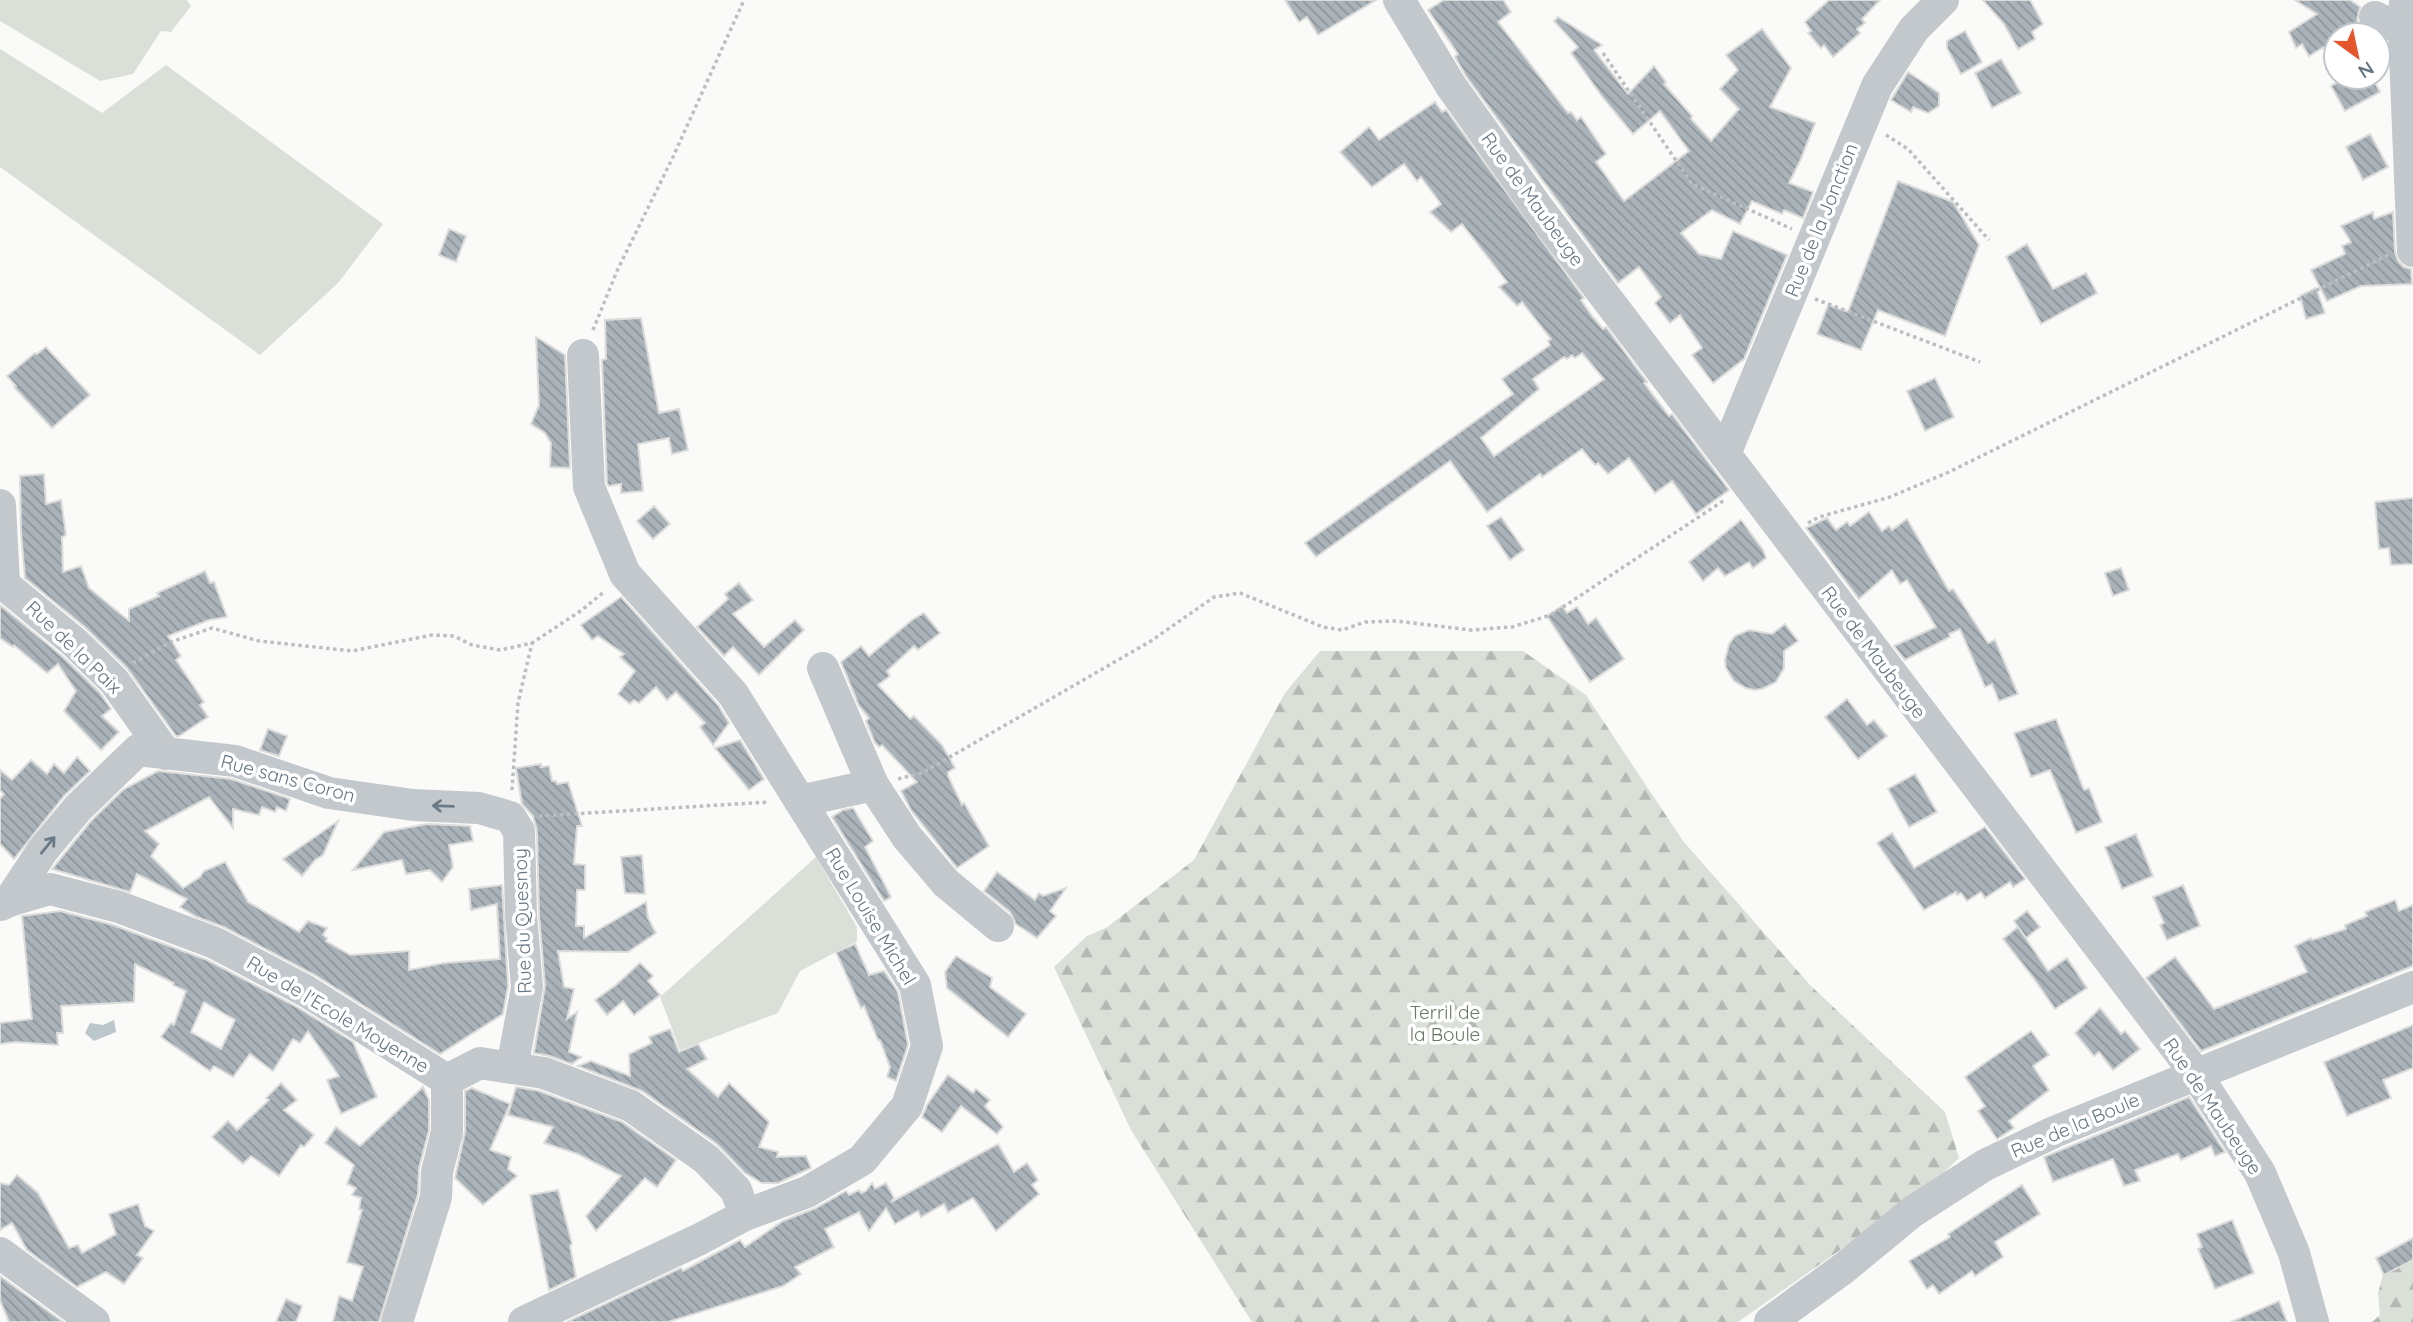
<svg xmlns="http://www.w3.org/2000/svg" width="2413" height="1322" font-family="Quicksand,sans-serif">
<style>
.grass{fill:#dadfd7}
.forest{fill:url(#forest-firs)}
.water{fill:#bbc7cb}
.building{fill:url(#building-back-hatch);stroke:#dcdcda;stroke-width:2;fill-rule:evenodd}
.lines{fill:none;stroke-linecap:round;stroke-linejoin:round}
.path{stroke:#bbbfc2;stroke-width:3.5;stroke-dasharray:3.5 3.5;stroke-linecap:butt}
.minor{stroke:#c3c8cc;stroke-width:32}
.oneway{stroke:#6a7a87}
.labels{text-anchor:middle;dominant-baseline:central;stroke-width:7;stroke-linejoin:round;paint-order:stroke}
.street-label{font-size:19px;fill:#657683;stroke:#fff}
.park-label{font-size:19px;fill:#687a64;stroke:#fff}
</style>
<defs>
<pattern id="forest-firs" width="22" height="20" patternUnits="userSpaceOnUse" patternTransform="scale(1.75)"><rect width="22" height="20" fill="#dadfd7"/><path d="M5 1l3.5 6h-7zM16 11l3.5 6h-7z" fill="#b4b9b4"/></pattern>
<pattern id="building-back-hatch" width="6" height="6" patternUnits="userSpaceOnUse" patternTransform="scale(1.75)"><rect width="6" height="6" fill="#aab3b9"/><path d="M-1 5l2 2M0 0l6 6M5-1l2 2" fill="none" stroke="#8e969c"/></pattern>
</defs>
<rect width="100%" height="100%" fill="#fafaf8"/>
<g class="grass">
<path d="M0 0H187L191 6 171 32 161 31 133 74 100 81 0 21Z"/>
<path d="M0 49 102 113 166 65 383 224 338 283 260 355 0 167Z"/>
<path d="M816 857 857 927V941L800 971 778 1013 680 1050 660 997Z"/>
</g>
<g class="forest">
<path d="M1320 651H1523L1586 695 1683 841 1810 985 1945 1112 1959 1158 1928 1188 1738 1322H1252L1131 1130 1054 967 1087 936 1106 928 1194 860 1285 693Z"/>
<path d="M2413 1247V1322H2372L2380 1315 2378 1293 2386 1263Z"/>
</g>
<path class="water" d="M114 1020 116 1032 94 1041 85 1033 90 1023 103 1025Z"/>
<g class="building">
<path d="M1285 0H1376L1318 35 1307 17 1299 22Z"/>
<path d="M1444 0H1503L1511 12 1498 22 1568 113 1571 112 1577 120 1581 117 1606 154 1596 162 1624 201 1689 151 1660 111 1633 134 1604 99 1571 53 1578 47 1554 21 1558 17 1602 45 1594 50 1628 94 1654 66 1666 82 1664 84 1692 116 1691 119 1711 141 1739 109 1720 89 1738 70 1726 55 1762 29 1791 68 1770 107 1815 123 1800 161 1789 183 1813 192 1803 218 1784 210 1782 214 1752 201 1740 224 1712 210 1681 233 1699 254 1721 259 1733 231 1787 255 1744 359 1713 383 1692 355 1702 348 1680 315 1670 323 1655 303 1661 297 1639 267 1618 283 1466 76 1455 57 1458 54 1428 10Z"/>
<path d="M1829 0H1880L1862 19 1865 23 1857 29 1860 33 1833 57 1824 45 1821 48 1808 33 1811 31 1805 22Z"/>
<path d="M1983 0H2030L2043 24 2032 32 2035 39 2018 49 2004 24Z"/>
<path d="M2295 0H2350L2360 7 2357 20 2361 28 2370 35H2336V70L2324 47 2309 56 2302 44 2296 48 2289 32 2317 14Z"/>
<path d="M1965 31 1982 62 1961 74 1947 48V41Z"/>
<path d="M2001 59 2021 93 1992 108 1975 73Z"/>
<path d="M1908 72 1939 93V106L1928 113 1913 107 1911 112 1891 100Z"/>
<path d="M2347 77H2372L2380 92 2345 111 2331 86Z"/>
<path d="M1435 102 1442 112 1446 110 1584 298 1581 300 1592 316 1603 329 1606 327 1647 382 1644 383 1669 416 1672 414 1729 490 1696 514 1672 481 1655 493 1629 458 1608 474 1598 463 1595 465 1582 449 1542 477 1540 474 1487 512 1450 461 1316 557 1305 543 1513 394 1502 379 1550 345 1548 341 1551 339 1522 302 1517 306 1499 287 1507 282 1462 224 1451 232 1430 212 1441 204 1421 177 1417 181 1404 164 1372 187 1340 152 1369 127 1379 140ZM1582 353 1604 379 1494 456 1481 438 1539 389 1533 379 1564 357 1567 359 1572 355 1575 358Z"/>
<path d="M2370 134 2388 167 2363 180 2346 147Z"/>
<path d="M1898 181 1953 202 1979 245 1945 336 1878 310 1861 350 1817 334 1828 305 1848 312Z"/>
<path d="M2373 212 2374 219 2393 212 2395 252 2398 261 2404 267 2411 269 2412 284 2361 286 2327 301 2311 270 2345 254 2342 246 2351 242 2341 226Z"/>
<path d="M449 229 466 236 456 262 439 255Z"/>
<path d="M2027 244 2053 289 2086 273 2097 293 2041 324 2006 257Z"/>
<path d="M2316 288 2325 313 2306 319 2300 296Z"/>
<path d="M641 318 659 413 679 409 688 450 672 454 669 438 638 444 643 491 621 493V484L609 486 607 483 602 360 606 359 605 320Z"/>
<path d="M536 337 565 355 570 468 550 467 551 443 545 433 531 424 539 405Z"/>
<path d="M46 347 90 395 52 428 14 387 16 386 7 376 35 353 37 354Z"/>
<path d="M1935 378 1954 417 1925 431 1907 391Z"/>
<path d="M44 474 46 504 61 500 66 535 62 537 63 572 81 566 89 588 129 621V609L159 596 157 593 205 571 210 583 214 582 227 617 209 620 168 636 181 656 176 660 204 702 200 705 208 717 179 736H176L127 668 86 628 25 578 21 532 20 476Z"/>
<path d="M2413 498V564L2391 565 2389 548 2379 549 2375 502Z"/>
<path d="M654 506 670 524 653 539 637 521Z"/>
<path d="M1869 512 1882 531 1889 526 1892 530 1907 519 1949 591 1953 589 1988 643 1995 640 2018 694 1999 701 1992 684 1985 687 1960 629 1949 634 1950 637 1905 660 1894 646 1936 627 1907 580 1900 584 1892 570 1859 599 1806 528 1827 518 1836 530 1847 522 1850 526Z"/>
<path d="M1501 517 1524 550 1510 560 1487 526Z"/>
<path d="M1741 520 1763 550 1766 558 1753 568 1749 562 1725 576 1718 568 1703 581 1689 562Z"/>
<path d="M2121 568 2129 590 2113 596 2105 573Z"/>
<path d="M739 583 753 600 733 614 764 647 795 620 804 630 759 675 733 647 724 656 697 627 728 599 725 594Z"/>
<path d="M621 597 718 705 729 723 713 745 700 727 705 723 676 692 667 700 656 687 639 703 634 700 630 704 618 694 635 671 620 657 624 654 598 636 592 640 581 625Z"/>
<path d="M0 605 62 656 100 693 111 709 102 716 119 732 101 750 64 711 76 691 58 664 47 673 14 645 13 647 0 638Z"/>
<path d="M1562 606 1567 613 1577 607 1588 624 1596 618 1624 659 1590 682 1547 616Z"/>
<path d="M924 613 940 633 918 650 914 646 887 671 890 676 878 685 910 719 914 716 942 745 955 768 948 772V776L962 805 964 803 989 846 957 868 911 810 901 791 917 782 882 745 879 747 875 743 866 721 869 718 859 706 841 662 861 646 869 656 912 620Z"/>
<path d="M1785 624 1798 641 1784 651V668L1776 682 1762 689 1754 690 1746 688 1734 681 1726 668 1725 660 1729 644 1735 636 1749 630 1772 634Z"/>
<path d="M1847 699 1867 725 1874 720 1887 736 1858 759 1825 717Z"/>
<path d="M2056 719 2084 790 2089 788 2102 822 2076 833 2050 770 2031 777 2014 733Z"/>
<path d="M268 729 287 736 279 756 260 750Z"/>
<path d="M740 740 764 779 749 790 715 748Z"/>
<path d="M77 757 90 771 64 796 14 859 0 844V799L4 794 0 790V770L12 780 31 760 47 774 54 764 64 773Z"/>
<path d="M541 764V767L549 766 552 781H556L557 784 568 782 582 826H577L574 864 585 865V890H577L576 926H584V938L646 902 648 918 656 933 628 952 558 951 564 987 574 989 567 1019 577 1012 569 1052 581 1057 572 1064 550 1056 534 1053 545 986 539 914 537 831 533 816 522 804 516 768Z"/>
<path d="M158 771 231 779 290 799 286 811 277 807 275 812 262 807 259 815 233 809V828L209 797 145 831 159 844 151 856 183 888 200 877 204 871 225 862 248 902 299 932 308 921 327 928 323 935 327 938 326 941 350 955 409 951V970L444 963 500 959 497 904 471 910 469 889 502 885 508 986 503 1014 440 1054 315 975 224 927 197 917 180 907 187 899 137 874 130 892 52 869 91 821 124 789Z"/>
<path d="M1915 774 1937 812 1909 827 1888 789Z"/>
<path d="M853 808 873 841 865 847 891 897 884 901 832 817 843 810Z"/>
<path d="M338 821 323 855 315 860 302 876 283 859Z"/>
<path d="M427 824 470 826 473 841 449 845 453 867 442 882 430 870 406 874 402 860 353 870 384 832Z"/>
<path d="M1985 827 2025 879 2013 887 2010 882 1985 898 1981 892 1967 901 1961 893 1957 895 1956 892 1924 910 1877 843 1892 833 1914 868Z"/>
<path d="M2136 834 2153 876 2122 889 2105 847Z"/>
<path d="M642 855 645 894 625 893 621 857Z"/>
<path d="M997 872 1035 900 1039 893 1043 896 1066 888 1050 911 1056 916 1037 938 1016 924 1010 912 984 891Z"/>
<path d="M2183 885 2200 926 2167 940 2160 925 2164 923 2153 897Z"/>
<path d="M2395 900 2399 911 2413 905V966L2201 1051 2146 978 2175 957 2214 1009 2307 972 2295 946 2311 938 2312 940 2346 929 2345 925 2367 916 2365 912Z"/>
<path d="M60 911 113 925 207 960 297 1007 353 1042 377 1097 341 1114 327 1080 339 1076 308 1031 300 1043 293 1039 273 1071 250 1054 233 1077 214 1066 210 1071 161 1037 171 1023 174 1025 186 991 173 985 174 983 135 964 134 1002 61 1006 63 1033H57L58 1045 15 1042 0 1044V1023L32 1019 22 916ZM204 1002 235 1020 221 1049 191 1032Z"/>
<path d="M2027 911 2040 927 2026 938 2014 921Z"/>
<path d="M2018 927 2048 971 2067 958 2087 988 2055 1009 2035 980 2003 939Z"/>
<path d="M855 944 869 975 884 971 898 992 908 1045 896 1081 887 1077 890 1067 880 1040H878L864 1006 861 1008 836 952Z"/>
<path d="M956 956 992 978 990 987 1026 1014 1008 1037 947 988 945 972Z"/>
<path d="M640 963 653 976 648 981 660 995 634 1015 623 1001 607 1015 595 1000 616 985Z"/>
<path d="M2100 1008 2121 1034 2125 1031 2140 1049 2113 1070 2099 1052 2094 1056 2075 1033Z"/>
<path d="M2413 1025V1068L2383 1080 2391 1098 2347 1116 2324 1062Z"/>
<path d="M670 1029 679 1052 698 1044 707 1059 687 1069 718 1097 729 1083 769 1122 759 1147 778 1152 777 1157 806 1156 811 1168 778 1183H762L745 1173 717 1144 642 1091 578 1066 591 1061 630 1076 629 1054 652 1043 649 1037Z"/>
<path d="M2031 1031 2049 1055 2033 1066 2049 1090 2009 1121 2014 1128 1997 1139 1978 1111 1985 1106 1965 1077Z"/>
<path d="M948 1075 973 1093 976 1089 990 1100 985 1106 1003 1127 997 1134 961 1106 942 1132 922 1117 927 1105Z"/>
<path d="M281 1083 297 1100 284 1110 314 1135 304 1147 301 1145 279 1176 251 1156 243 1164 212 1137 228 1121 237 1130 269 1100 266 1098Z"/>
<path d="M423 1087 429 1100V1130L419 1168 418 1194 379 1322H333L339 1296 352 1301 363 1267 347 1262 362 1210 359 1209 361 1198 352 1195 356 1188 347 1184 354 1165 325 1143 336 1127 360 1146Z"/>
<path d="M516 1087 539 1091 622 1122 676 1160 657 1187 645 1178 596 1231 586 1216 621 1176 578 1154 544 1143 553 1127 508 1115Z"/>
<path d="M472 1088 510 1104 490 1150 511 1157 508 1169 517 1176 483 1205 455 1178 465 1132V1091Z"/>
<path d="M2189 1097 2225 1152 2215 1156 2211 1146 2181 1160 2178 1154 2135 1170 2140 1181 2124 1186 2113 1159 2053 1182 2044 1157Z"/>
<path d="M998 1144 1014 1172 1027 1163 1038 1180 1032 1185 1039 1194 996 1231 973 1198 948 1212 944 1204 921 1217 918 1211 895 1224 886 1208 869 1231 859 1212 825 1229 834 1247 795 1267 801 1274 783 1286 668 1322H567L681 1268 683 1271 740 1240 745 1247 783 1221 816 1208 846 1191 849 1195 859 1190 861 1193 866 1191 872 1183 875 1189 886 1183 894 1198 891 1202Z"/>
<path d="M17 1175 38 1193 69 1248 78 1245 82 1253 116 1234 109 1214 138 1204 145 1226 154 1231 137 1255 143 1258 124 1284 106 1272 77 1287 27 1250 12 1223 0 1230V1183L9 1185Z"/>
<path d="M2022 1185 2040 1214 1995 1242 2003 1257 1975 1276 1972 1271 1939 1294 1933 1285 1927 1289 1909 1261 1950 1237 1948 1234Z"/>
<path d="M558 1190 572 1244 570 1246 576 1277 549 1290 530 1195Z"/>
<path d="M2232 1220 2254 1273 2215 1289 2198 1249 2202 1247 2197 1234Z"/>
<path d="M2413 1238V1260L2384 1275 2376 1258Z"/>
<path d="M0 1276 63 1322H9L0 1300Z"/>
<path d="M286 1299 302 1306 296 1322H276Z"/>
<path d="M2279 1301 2287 1322H2231Z"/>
</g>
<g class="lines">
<g class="path">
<path d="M1603 53 1692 184 1792 229"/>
<path d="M1886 135 1908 149 1989 240"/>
<path d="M1815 299 1980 362"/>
<path d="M593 330 617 271 673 157 744 0"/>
<path d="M1808 523 1819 517 1890 497 1949 472 2388 255"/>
<path d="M133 663 171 642 212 628 259 641 352 651 432 635 454 636 472 645 500 650 532 643 582 610 605 591"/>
<path d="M898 779 922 773 1151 641 1214 597 1240 593 1323 627 1342 630 1365 622 1396 621 1471 630 1512 627 1551 615 1726 499"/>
<path d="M512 790 518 703 532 643"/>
<path d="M539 816 769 802"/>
</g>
<g class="minor">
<path d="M1399 0 1451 86 1538 208 2196 1074 2260 1173 2294 1253 2313 1322"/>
<path d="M2405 0 2404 30 2413 251"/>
<path d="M2375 17 2404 30"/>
<path d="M1725 454 1877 86 1914 29 1943 0"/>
<path d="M0 505 4 583"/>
<path d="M0 581 74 642 114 681 166 754"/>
<path d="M823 668 873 785 907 837 946 883 998 926"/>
<path d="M800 801 873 785"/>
<path d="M9 901 43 850 78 808 138 750 235 761 329 793 413 805 479 808 510 817 519 831 521 915 527 987 512 1068"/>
<path d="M1 905 9 901 50 889 119 907 215 943 306 991 447 1080"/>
<path d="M447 1080 480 1063 544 1073 631 1106 706 1159 736 1190 745 1215"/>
<path d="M0 1253 94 1322"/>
<path d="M397 1322 436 1197 437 1172 447 1132V1080"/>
<path d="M524 1322 700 1239 745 1215 807 1192 862 1160 907 1106 927 1046 915 985 733 694 625 574 589 487 583 355"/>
<path d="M1770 1322 1844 1268 1912 1212 1985 1165 2054 1132 2413 987"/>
</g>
</g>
<defs><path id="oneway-shaft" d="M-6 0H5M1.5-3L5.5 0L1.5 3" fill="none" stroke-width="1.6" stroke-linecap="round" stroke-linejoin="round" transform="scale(1.75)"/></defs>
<g class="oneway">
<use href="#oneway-shaft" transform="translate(443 806) rotate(-178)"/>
<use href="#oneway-shaft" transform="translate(48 845) rotate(-51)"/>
</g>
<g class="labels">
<g class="street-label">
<text transform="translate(1533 199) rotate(54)">Rue de Maubeuge</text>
<text transform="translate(1821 220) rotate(-68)">Rue de la Jonction</text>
<text transform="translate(74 647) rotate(44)">Rue de la Paix</text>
<text transform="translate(1874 652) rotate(53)">Rue de Maubeuge</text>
<text transform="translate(288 778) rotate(15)">Rue sans Coron</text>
<text transform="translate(871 916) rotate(59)">Rue Louise Michel</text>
<text transform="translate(522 921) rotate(-92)">Rue du Quesnoy</text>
<text transform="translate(338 1014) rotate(31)">Rue de l'Ecole Moyenne</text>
<text transform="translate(2213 1106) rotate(56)">Rue de Maubeuge</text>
<text transform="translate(2075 1125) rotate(-23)">Rue de la Boule</text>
</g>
<g class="park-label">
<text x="1445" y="1012">Terril de<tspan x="1445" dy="22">la Boule</tspan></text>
</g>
</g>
<g transform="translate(2357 56) rotate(147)"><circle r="33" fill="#ffffff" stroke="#c1c8cd" stroke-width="2"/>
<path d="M0-5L12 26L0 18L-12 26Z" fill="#e4572e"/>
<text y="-10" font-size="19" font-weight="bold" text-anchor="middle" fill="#657683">N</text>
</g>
</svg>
